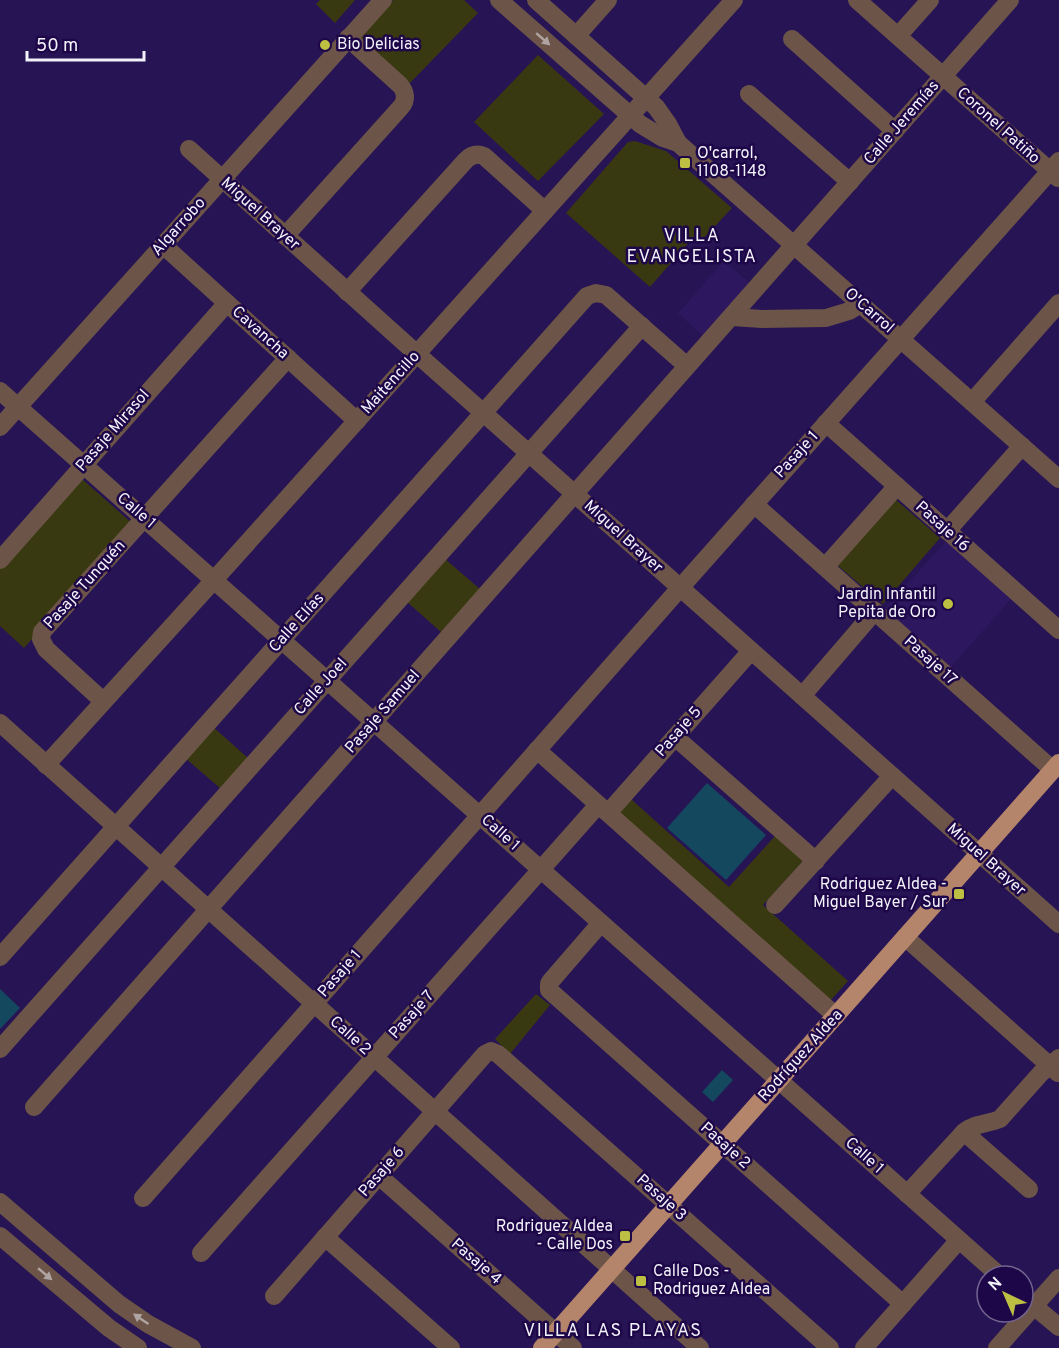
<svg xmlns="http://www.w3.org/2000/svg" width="1059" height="1348" font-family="Overpass,sans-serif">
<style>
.built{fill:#2d175f}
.green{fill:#383910}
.building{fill:#14485e}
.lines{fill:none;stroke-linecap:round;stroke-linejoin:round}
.minor{stroke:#6c5548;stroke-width:18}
.major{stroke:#b4856a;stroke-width:18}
.oneway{fill:#afa4a1}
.poi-dot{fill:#bdbf43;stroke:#1e0748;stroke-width:2}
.labels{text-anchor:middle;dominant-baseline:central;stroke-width:5;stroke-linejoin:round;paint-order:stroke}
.poi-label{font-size:16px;fill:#f2f2fa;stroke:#1e0748;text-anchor:start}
.street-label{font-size:16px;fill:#f2f2fa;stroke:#1e0748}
.neighbourhood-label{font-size:18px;letter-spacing:1.5px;fill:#f2f2fa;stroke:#1e0748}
</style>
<rect width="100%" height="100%" fill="#271454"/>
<g class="built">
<path d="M724 261 752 285 705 338 678 313Z"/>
<path d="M946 541 1011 599 950 668 885 609Z"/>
</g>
<g class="green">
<path d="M320 0H355L335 23 316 4Z"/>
<path d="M393 0H464L478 13 410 83 360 37Z"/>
<path d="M538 55 604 114 538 181 474 122Z"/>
<path d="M635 141 666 151 732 208 703 239 697 233 650 287 566 213 628 142Z"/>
<path d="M81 478 134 525 24 648 0 626V569Z"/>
<path d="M895 499 940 538 883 604 837 565Z"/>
<path d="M444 558 481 590 441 632 406 601Z"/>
<path d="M212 726 248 758 221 789 184 757Z"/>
<path d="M631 799 729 887 775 836 803 861 763 905 848 981 830 1001 617 813Z"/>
<path d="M536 994 550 1005 510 1054 495 1039Z"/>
</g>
<g class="building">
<path d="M707 783 766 835 726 880 667 828Z"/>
<path d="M0 989 20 1008 0 1029Z"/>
<path d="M722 1070 733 1080 713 1102 702 1092Z"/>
</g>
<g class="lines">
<g class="minor">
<path d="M499 0 640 124 663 138 678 143 1059 479"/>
<path d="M536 0 656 107 668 124 678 143"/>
<path d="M857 0 1058 178"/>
<path d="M576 36 608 0"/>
<path d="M898 36 930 0"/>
<path d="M792 39 895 131"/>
<path d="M749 94 850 182"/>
<path d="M189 149 417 354 1059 924"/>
<path d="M285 236 401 107C407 100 406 92 400 85L348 38"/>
<path d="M163 245 357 421"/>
<path d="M347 292 466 160C471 155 477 153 484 156L545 211"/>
<path d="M732 317 762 319 826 318 849 311 861 304"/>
<path d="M0 391 1000 1276"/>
<path d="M972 402 1059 303"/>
<path d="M826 423 1059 630"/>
<path d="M0 427 383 0"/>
<path d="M754 504 1053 770"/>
<path d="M947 531 1022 446"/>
<path d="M0 560 227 303"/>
<path d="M825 567 897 486"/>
<path d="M802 696 875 611"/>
<path d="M103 701 46 649 41 639 42 632 288 358"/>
<path d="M0 723 700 1348"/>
<path d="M675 737 816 861"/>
<path d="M537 750 836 1016"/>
<path d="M46 765 214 580 734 0"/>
<path d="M608 813 751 651"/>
<path d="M775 905 892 776"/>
<path d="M601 923 550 982 549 984V990L903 1304"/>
<path d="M905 937 1058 1073"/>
<path d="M0 957 587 296 596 293 606 295 687 366"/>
<path d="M0 1049 642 326"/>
<path d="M34 1107 1010 0"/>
<path d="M964 1132 1029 1189"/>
<path d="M379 1176 573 1348"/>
<path d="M907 1194 964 1132C975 1123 988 1124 1000 1119L1041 1073 1059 1058"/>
<path d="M143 1198 680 588 1059 161"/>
<path d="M0 1202 119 1304 148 1324 192 1348"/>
<path d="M0 1236 109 1328 138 1348"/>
<path d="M325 1237 451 1348"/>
<path d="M201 1253 598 805"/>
<path d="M274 1296 485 1054 491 1051 498 1054 830 1348"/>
<path d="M1023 1297 1059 1327"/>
<path d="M864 1348 959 1240"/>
<path d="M997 1348 1059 1278"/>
</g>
<path class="major" d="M542 1348 1059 763"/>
</g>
<defs><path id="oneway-solid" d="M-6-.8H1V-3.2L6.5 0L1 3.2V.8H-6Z" transform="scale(1.5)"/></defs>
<g class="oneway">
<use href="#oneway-solid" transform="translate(543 39) rotate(41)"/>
<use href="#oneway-solid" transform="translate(45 1274) rotate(40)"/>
<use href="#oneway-solid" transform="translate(141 1319) rotate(-146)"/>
</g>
<g class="poi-dot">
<circle cx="325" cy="45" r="6"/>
<rect x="679" y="157" width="12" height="12" rx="3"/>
<circle cx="948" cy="604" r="6"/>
<rect x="953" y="888" width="12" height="12" rx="3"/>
<rect x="619" y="1230" width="12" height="12" rx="3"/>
<rect x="635" y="1275" width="12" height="12" rx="3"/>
</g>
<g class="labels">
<g class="poi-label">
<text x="337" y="45">Bio Delicias</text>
<text x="697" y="154">O'carrol,<tspan x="697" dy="18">1108-1148</tspan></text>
<text x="936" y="595" text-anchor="end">Jardin Infantil<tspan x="936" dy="18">Pepita de Oro</tspan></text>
<text x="947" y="885" text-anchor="end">Rodriguez Aldea -<tspan x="947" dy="18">Miguel Bayer / Sur</tspan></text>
<text x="613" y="1227" text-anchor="end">Rodriguez Aldea<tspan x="613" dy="18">- Calle Dos</tspan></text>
<text x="653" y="1272">Calle Dos -<tspan x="653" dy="18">Rodriguez Aldea</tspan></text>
</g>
<g class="street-label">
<text transform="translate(902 123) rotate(-49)">Calle Jeremías</text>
<text transform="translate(998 126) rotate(42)">Coronel Patiño</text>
<text transform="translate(260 214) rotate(42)">Miguel Brayer</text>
<text transform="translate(179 227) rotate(-48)">Algarrobo</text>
<text transform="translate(869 311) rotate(41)">O'Carrol</text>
<text transform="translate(260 333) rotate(42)">Cavancha</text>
<text transform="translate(391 383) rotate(-48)">Maitencillo</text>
<text transform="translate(113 431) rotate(-49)">Pasaje Mirasol</text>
<text transform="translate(797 455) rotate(-48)">Pasaje 1</text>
<text transform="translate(136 511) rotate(41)">Calle 1</text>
<text transform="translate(942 527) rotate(42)">Pasaje 16</text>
<text transform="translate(623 537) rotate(42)">Miguel Brayer</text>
<text transform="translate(85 585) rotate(-48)">Pasaje Tunquén</text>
<text transform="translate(297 623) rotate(-48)">Calle Elías</text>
<text transform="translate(930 661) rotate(42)">Pasaje 17</text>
<text transform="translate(321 687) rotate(-48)">Calle Joel</text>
<text transform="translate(383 712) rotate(-49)">Pasaje Samuel</text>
<text transform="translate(679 732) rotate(-49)">Pasaje 5</text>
<text transform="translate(500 833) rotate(42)">Calle 1</text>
<text transform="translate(986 860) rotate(42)">Miguel Brayer</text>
<text transform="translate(340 974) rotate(-49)">Pasaje 1</text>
<text transform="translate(412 1015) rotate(-48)">Pasaje 7</text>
<text transform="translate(350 1036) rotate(42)">Calle 2</text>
<text transform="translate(801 1056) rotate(-48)">Rodríguez Aldea</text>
<text transform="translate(725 1146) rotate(42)">Pasaje 2</text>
<text transform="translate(864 1156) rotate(42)">Calle 1</text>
<text transform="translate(382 1172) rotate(-49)">Pasaje 6</text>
<text transform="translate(661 1198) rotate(42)">Pasaje 3</text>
<text transform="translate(476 1262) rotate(41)">Pasaje 4</text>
</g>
<g class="neighbourhood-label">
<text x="692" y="236">VILLA<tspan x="692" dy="21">EVANGELISTA</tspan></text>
<text x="613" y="1331">VILLA LAS PLAYAS</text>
</g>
</g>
<g transform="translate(1005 1294) rotate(316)"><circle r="28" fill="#1e0748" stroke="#73658f" stroke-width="1.5"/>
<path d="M0-4.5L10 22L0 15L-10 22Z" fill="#bdbf43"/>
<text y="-9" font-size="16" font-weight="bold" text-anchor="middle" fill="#f2f2fa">N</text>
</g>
<path d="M27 51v9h117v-9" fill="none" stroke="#f2f2fa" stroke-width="3"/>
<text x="36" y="51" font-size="18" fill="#f2f2fa" stroke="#1e0748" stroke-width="4.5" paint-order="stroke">50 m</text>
</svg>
